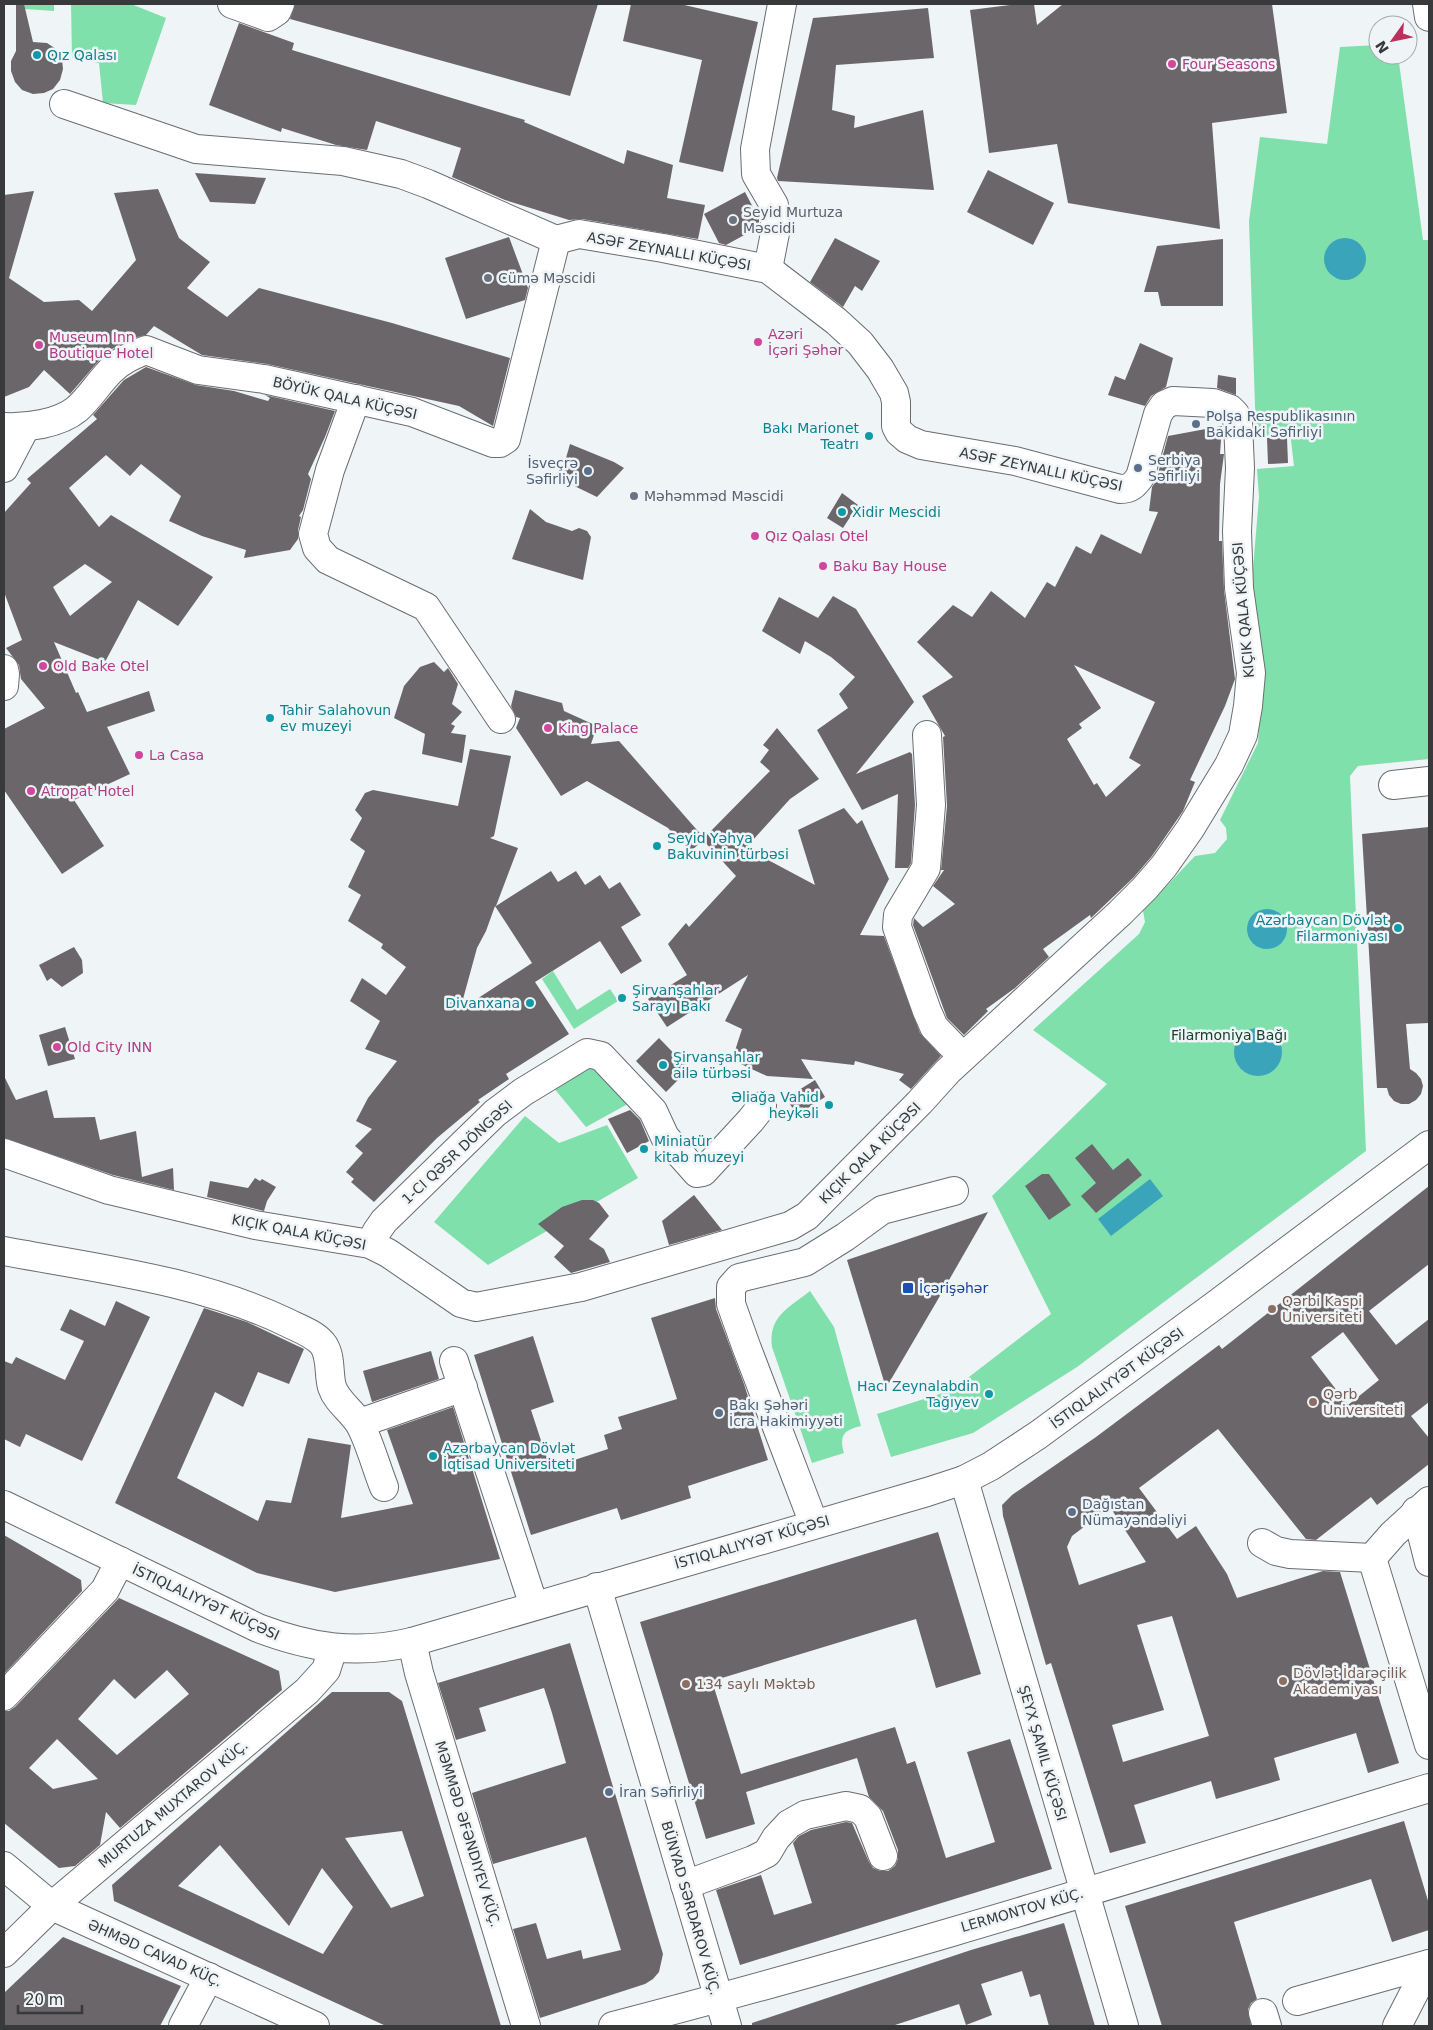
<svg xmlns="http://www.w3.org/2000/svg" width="1433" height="2030" font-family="'DejaVu Sans',sans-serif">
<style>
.green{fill:#80e0ac}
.water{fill:#3aa4ba}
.building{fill:#6b6669;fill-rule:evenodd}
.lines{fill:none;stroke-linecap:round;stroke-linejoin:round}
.minor-casing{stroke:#696d71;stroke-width:30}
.major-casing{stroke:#696d71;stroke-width:30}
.minor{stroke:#fff;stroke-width:28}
.major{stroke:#fff;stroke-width:28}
.culture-dot{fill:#0f9aa8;stroke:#eff4f7;stroke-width:2}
.hotel-dot{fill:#d1479c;stroke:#eff4f7;stroke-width:2}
.worship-dot{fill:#6b7280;stroke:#eff4f7;stroke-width:2}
.service-dot{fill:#5c6f8a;stroke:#eff4f7;stroke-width:2}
.transit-dot{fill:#1a4fb4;stroke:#eff4f7;stroke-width:2}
.education-dot{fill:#8d6e63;stroke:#eff4f7;stroke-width:2}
.labels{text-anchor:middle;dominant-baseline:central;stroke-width:5;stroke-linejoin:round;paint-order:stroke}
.culture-label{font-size:14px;fill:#0d838f;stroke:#eff4f7;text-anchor:start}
.hotel-label{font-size:14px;fill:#b23c85;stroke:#eff4f7;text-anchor:start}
.worship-label{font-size:14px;fill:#5b616d;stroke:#eff4f7;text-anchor:start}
.street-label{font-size:14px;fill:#37393b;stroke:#eff4f7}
.service-label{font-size:14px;fill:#4e5e75;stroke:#eff4f7;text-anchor:start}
.park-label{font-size:14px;fill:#15412b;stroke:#eff4f7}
.transit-label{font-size:14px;fill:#164399;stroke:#eff4f7;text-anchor:start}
.education-label{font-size:14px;fill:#785e54;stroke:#eff4f7;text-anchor:start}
</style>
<rect width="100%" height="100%" fill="#eff4f7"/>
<g class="green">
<path d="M20 4H54V11L25 9Z"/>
<path d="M71 4H131L166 18 136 105 103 103 99 63 72 58Z"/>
<path d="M1378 45V55H1398L1423 240H1429V759L1358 766 1350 776 1366 1151 1077 1367 973 1433 891 1457 877 1414 952 1390 1051 1314 992 1196 1107 1084 1033 1030 1139 934 1145 922 1143 911 1195 856 1215 853 1227 839 1226 828 1220 820 1258 743 1262 675 1252 580 1259 497 1257 469 1294 466 1290 432 1256 437 1249 221 1260 137 1327 144 1340 47Z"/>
<path d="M553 971 577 1010 610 989 618 1001 574 1029 542 979Z"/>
<path d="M598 1060 635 1100 586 1127 553 1087Z"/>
<path d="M525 1116 559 1143 607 1125 638 1178 488 1265 434 1222Z"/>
<path d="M810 1291 834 1327 861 1426C844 1430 839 1435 844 1453L812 1463 772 1347C768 1316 789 1308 810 1291Z"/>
</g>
<g class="water">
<circle cx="1345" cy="259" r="21"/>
<circle cx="1267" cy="929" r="20"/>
<circle cx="1258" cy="1052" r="24"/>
<path d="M1150 1179 1163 1196 1111 1236 1098 1219Z"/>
</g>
<g class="building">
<path d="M16 4H24L33 42 47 43 56 49 62 59 63 69 60 80 53 89 44 93 33 94 22 90 15 82 11 71V61L16 51Z"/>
<path d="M295 4H598L570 96 290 19Z"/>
<path d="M631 4H680L758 22 723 172 679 162 702 60 623 41Z"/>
<path d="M1019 4H1034L1037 25 1063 4H1272L1287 113 1212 123 1220 229 1068 203 1057 144 989 153 970 10Z"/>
<path d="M928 8 934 58 836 65 832 110 855 116 854 128 923 110 934 190 778 181 777 178 813 18Z"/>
<path d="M239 23 294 43 292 50 525 120 524 122 624 164 627 150 673 165 667 198 705 205 698 239 582 219 569 220 505 200 452 177 461 148 376 121 367 150 336 145 282 128 281 132 209 105Z"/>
<path d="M988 170 1054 203 1033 245 967 212Z"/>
<path d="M195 173 266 178 255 204 210 202Z"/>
<path d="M158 189 179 238 210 262 187 288 227 317 259 288 392 323 510 358 493 426 459 406 267 364 202 355 154 326 146 335 133 338 110 350 96 364 70 394 44 370 29 387 4 397V195L34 191 9 278 44 302 79 300 92 311 136 260 114 193Z"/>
<path d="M745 192 759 219V227L726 245 719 243 704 214Z"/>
<path d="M509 237 528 288 525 300 466 319 445 258Z"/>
<path d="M835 238 880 261 862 291 855 286 843 307 810 282Z"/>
<path d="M1223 239V306H1161L1158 292H1144L1157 246Z"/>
<path d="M1140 343 1173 358 1166 387 1151 396 1145 406 1108 395 1115 376 1125 380Z"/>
<path d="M146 367 196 385 234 391 268 401 270 398 265 395 335 411 325 437 308 474 311 479 303 510 299 516 301 517 298 530V539L290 550 244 558 246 550 202 536 169 521 181 496 141 464 130 476 106 455 69 488 99 527 111 515 213 577 178 626 138 600 105 662 54 642 76 693 78 692 87 712 149 691 155 711 107 727 130 774 74 800 104 846 62 874 4 790V729L45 708 21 679 19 665 6 648 22 640 4 592V513L31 483 27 479 97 419 93 415 124 380ZM85 564 112 582 70 616 53 587Z"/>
<path d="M1218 375 1236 378V395L1217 388Z"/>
<path d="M1222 426 1220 454H1224L1220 484 1219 541H1222L1224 590 1235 679 1225 706 1190 780 1195 782 1183 811 1152 856 1134 877 1091 918 1090 915 1043 949 1049 957 1015 988 986 1009 988 1011 964 1035 947 1018 913 925 914 918 923 927 955 904 933 886 944 870H941L947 806 943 737 945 736 922 696 953 677 917 642 953 605 972 617 991 591 1025 618 1047 582 1055 587 1076 546 1091 554 1101 534 1141 554 1158 512 1149 511 1152 487 1156 481 1168 436ZM1074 665 1155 702 1129 758 1141 765 1106 797 1097 783 1094 785 1067 739 1082 728 1079 724 1101 708Z"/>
<path d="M1267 438H1287L1288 463 1268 464Z"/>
<path d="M570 444 614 462 624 468 597 497 560 479Z"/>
<path d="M842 493 858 505 843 528 827 518Z"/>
<path d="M530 509 546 522 572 531 579 528 587 531 591 537 583 580 512 559Z"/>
<path d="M833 596 856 609 914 702 856 774 910 752 912 754 915 805 911 863 908 868H895L898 794 862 810 817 730 848 708 839 694 855 677 831 657 805 641 800 654 762 631 779 597 818 618Z"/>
<path d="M434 662 444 672 448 668 458 684 452 704 462 712 451 724 455 726 451 733 466 735 462 763 422 754 425 734 394 718 404 686 420 667Z"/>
<path d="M515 690 562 703 564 711 597 726 591 744 619 741 704 838 770 771 760 762 769 750 763 745 777 728 819 779 790 799 734 861 753 852 815 885 798 830 844 808 857 824 862 820 889 879 860 935 884 936 920 1033 941 1056 911 1089 899 1080 904 1074 855 1061 854 1065 801 1059 813 1079 767 1076 732 1060 742 1029 725 1021 748 975 667 1027 648 999 687 975 668 944 686 923 689 927 736 876 703 840 690 852 668 828 587 781 561 796 516 728 520 718 516 717 511 706Z"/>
<path d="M470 749 511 756 494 836 490 838 518 848 496 906 551 871 558 882 576 871 585 885 600 875 609 889 620 882 641 915 621 927 642 961 621 974 600 941 535 982 569 1034 506 1074 509 1079 478 1100 480 1102 437 1138 374 1202 351 1182 354 1179 346 1172 363 1153 355 1146 372 1129 356 1121 368 1098 397 1061 365 1049 380 1021 350 1001 362 978 386 995 406 967 381 948 383 944 348 921 361 895 348 887 365 851 350 840 362 818 355 810 365 793 373 790 458 806ZM495 906 532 963 460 1010 477 948 486 931Z"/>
<path d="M1429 827V1023L1406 1024 1410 1069 1416 1073 1421 1079 1423 1086 1421 1094 1416 1100 1409 1104H1401L1394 1101 1389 1095 1387 1088H1377L1362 834Z"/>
<path d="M74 947 82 960 83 973 62 987 51 978 47 981 39 965Z"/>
<path d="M65 1027 75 1059 48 1066 39 1035Z"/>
<path d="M659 1038 689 1069 666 1092 636 1061Z"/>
<path d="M4 1076 16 1100 47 1090 54 1118 95 1117 100 1140 136 1131 142 1177 173 1168 174 1190 113 1175 4 1138Z"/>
<path d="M815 1080 825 1097 797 1115 786 1098Z"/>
<path d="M630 1110 640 1120 649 1141 627 1153 608 1119Z"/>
<path d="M1092 1144 1113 1170 1128 1158 1142 1175 1096 1213 1081 1196 1096 1183 1075 1158Z"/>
<path d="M1042 1174H1049L1071 1205 1049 1220 1025 1186Z"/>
<path d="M255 1178 260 1181 262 1179 276 1187 267 1201 264 1211 207 1197 210 1181 248 1188Z"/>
<path d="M1429 1186V1264L1369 1311 1396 1345 1429 1319V1402L1411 1416 1429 1438V1464L1377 1505 1371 1497 1316 1540 1306 1539 1218 1429 1139 1488 1177 1539 1196 1526 1227 1574 1237 1598 1323 1571 1340 1572 1399 1763 1368 1773 1356 1733 1274 1758 1280 1780 1216 1799 1211 1781 1134 1805 1146 1843 1110 1853 1051 1663 1046 1665 1003 1516 1002 1505 1012 1495 1096 1437 1219 1345 1222 1349ZM1343 1332 1379 1380 1348 1405 1311 1357ZM1110 1507 1146 1562 1079 1585 1067 1547 1072 1536ZM1172 1616 1209 1736 1123 1762 1112 1725 1164 1710 1137 1625Z"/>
<path d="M694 1195 722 1230 669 1245 662 1221Z"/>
<path d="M582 1200H593L599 1203 609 1216 589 1239 604 1249 610 1262 571 1273 554 1257 564 1246 538 1224 562 1207Z"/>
<path d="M988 1212 937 1301 886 1388 847 1260Z"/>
<path d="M715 1298 716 1309 744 1384 768 1460 688 1486 691 1498 621 1520 617 1508 531 1535 474 1355 533 1336 554 1402 531 1410 550 1468 608 1449 604 1435 622 1429 618 1417 677 1399 651 1318Z"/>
<path d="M116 1301 150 1317 82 1461 26 1434 20 1447 4 1439V1361L12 1364 16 1357 65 1380 84 1341 60 1330 70 1309 105 1326Z"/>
<path d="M204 1308 247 1322 304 1349 289 1384 258 1372 243 1407 215 1392 177 1478 258 1521 266 1500 291 1503 308 1438 351 1445 341 1518 413 1504 387 1430 453 1407 500 1559 335 1592 257 1573 115 1503Z"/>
<path d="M431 1351 439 1379 372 1402 363 1371Z"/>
<path d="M938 1532 981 1674 936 1688 916 1619 712 1681 741 1774 895 1727 907 1764 915 1761 946 1858 995 1842 967 1752 1010 1739 1052 1869 740 1965 716 1890 761 1875 774 1915 812 1903 793 1843 799 1836 811 1830 846 1822 852 1823 869 1862 873 1868 880 1871H888L895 1866 898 1859V1850L883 1811 869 1797 857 1758 746 1792 755 1824 706 1839 640 1622Z"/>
<path d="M4 1535 81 1580 82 1591 4 1674Z"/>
<path d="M119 1598 279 1671 282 1690 120 1828 106 1812 100 1845 75 1866 59 1868 4 1823V1711H9L15 1707ZM167 1670 189 1694 117 1755 78 1719 114 1679 135 1699ZM57 1739 98 1779 53 1789 29 1768Z"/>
<path d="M570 1643 663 1954 659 1972 653 1979 645 1984 540 2018 513 1929 536 1923 547 1959 581 1950 583 1959 621 1950 586 1837 493 1864 472 1793 566 1763 552 1713 544 1688 479 1708 486 1731 456 1740 438 1683Z"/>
<path d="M332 1692H389L402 1701 501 2026H386L114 1901 112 1885ZM402 1831 424 1896 391 1908 345 1838ZM220 1845 289 1926 322 1868 353 1907 323 1954 178 1886Z"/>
<path d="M1404 1821 1429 1904V1930L1392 1942 1371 1879 1234 1922 1257 1999 1251 2003 1248 2009 1251 2026H1162L1125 1906Z"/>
<path d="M1064 1923 1095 2026H1049L1040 1994 1030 1997 1022 1971 981 1984 992 2015 966 2025 959 2004 892 2026H752V2023L971 1950Z"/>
<path d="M63 1937 181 1986 160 2026H4V1993Z"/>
</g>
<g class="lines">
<defs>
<g id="minor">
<path d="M232 4 268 17 277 11 280 4"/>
<path d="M1427 4 1429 17"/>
<path d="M768 269 775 233V215L774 205 756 174 755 149 782 4"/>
<path d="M356 399 330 470 313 534 317 548 328 560 426 607 501 719"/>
<path d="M4 427C26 428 59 424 77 409 95 393 106 369 128 358 134 355 140 352 146 350L198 370 264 379 412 412 493 443H500L506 439 556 240"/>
<path d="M4 468 25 428"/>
<path d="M4 669 5 674 4 686"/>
<path d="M927 735 931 805 926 868 898 915 897 927 927 1011 934 1027 963 1057"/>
<path d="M1393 785 1429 781"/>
<path d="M4 1153 109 1190 255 1225 370 1244 388 1253 461 1303 476 1307 581 1287 790 1226 807 1216 920 1102 948 1071 1120 913 1145 888 1164 866 1190 829 1229 765 1243 735 1248 706 1251 673 1239 588 1237 531 1240 468 1238 423 1235 414 1230 409 1213 403 1173 401 1164 405 1158 414 1140 477C1134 485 1131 489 1120 489L1015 461 921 445 907 439 899 432 896 426V402L894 393 880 369 860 343 836 321 768 269 663 248 579 234 556 240 428 184 401 174 343 161 196 149 64 104"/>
<path d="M370 1244 377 1231 384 1221 495 1113 523 1092 587 1053 601 1056 653 1111 665 1137 697 1173 703 1172 751 1120 762 1106"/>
<path d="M4 1251C99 1269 198 1280 286 1322 298 1328 313 1333 322 1343 332 1355 328 1373 332 1387 337 1402 351 1410 359 1423 368 1437 377 1470 384 1487"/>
<path d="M454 1361 534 1606"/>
<path d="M360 1423 463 1387"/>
<path d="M1429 1501 1393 1534 1372 1558 1429 1745"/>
<path d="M1416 1511 1429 1562"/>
<path d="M814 1524 746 1346 731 1304V1287L739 1278 805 1262 845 1237 882 1210 954 1191"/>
<path d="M1262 1543 1276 1551 1290 1554 1372 1558"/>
<path d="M412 1642 419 1673 526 2026"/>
<path d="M4 1696 105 1590 120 1561"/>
<path d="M4 1866 52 1906 315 2026"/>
<path d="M685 1885 753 1860 767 1853 776 1838 789 1824 805 1815 846 1806 860 1809 868 1817 883 1856"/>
<path d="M4 1953 52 1906 307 1691 326 1670 333 1648"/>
<path d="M1297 2001 1429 1964"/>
<path d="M1263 2013 1267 2026"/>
<path d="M183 2026 209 1977"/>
<path d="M613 2026C888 1955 1158 1870 1429 1788"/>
<path d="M1397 2026 1429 1964"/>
</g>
<g id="major">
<path d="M964 1480 1124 2026"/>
<path d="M4 1505 258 1628C311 1648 356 1655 412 1642L927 1492 964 1480 991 1466 1038 1435 1214 1306 1429 1145"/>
<path d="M597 1587 727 2026"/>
</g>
</defs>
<use href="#minor" class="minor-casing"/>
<use href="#major" class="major-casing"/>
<use href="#minor" class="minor"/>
<use href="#major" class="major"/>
</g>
<g class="culture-dot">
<circle cx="37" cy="55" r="5"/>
<circle cx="869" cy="436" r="5"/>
<circle cx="842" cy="512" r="5"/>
<circle cx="270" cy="718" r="5"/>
<circle cx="657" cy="846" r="5"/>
<circle cx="1398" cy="928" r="5"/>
<circle cx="622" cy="998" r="5"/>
<circle cx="530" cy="1003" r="5"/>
<circle cx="663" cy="1065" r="5"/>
<circle cx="829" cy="1105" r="5"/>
<circle cx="644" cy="1149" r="5"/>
<circle cx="989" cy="1394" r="5"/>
<circle cx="433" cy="1456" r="5"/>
</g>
<g class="hotel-dot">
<circle cx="1172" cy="64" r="5"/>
<circle cx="758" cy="342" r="5"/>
<circle cx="39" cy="345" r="5"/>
<circle cx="755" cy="536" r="5"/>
<circle cx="823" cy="566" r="5"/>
<circle cx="43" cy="666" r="5"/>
<circle cx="548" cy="728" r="5"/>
<circle cx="139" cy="755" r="5"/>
<circle cx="31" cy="791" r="5"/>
<circle cx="57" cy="1047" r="5"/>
</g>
<g class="worship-dot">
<circle cx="733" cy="220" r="5"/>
<circle cx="488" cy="278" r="5"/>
<circle cx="634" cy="496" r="5"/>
</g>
<g class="service-dot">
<circle cx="1196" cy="424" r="5"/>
<circle cx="1138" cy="468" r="5"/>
<circle cx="588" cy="471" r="5"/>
<circle cx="719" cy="1413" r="5"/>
<circle cx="1072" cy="1512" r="5"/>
<circle cx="609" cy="1792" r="5"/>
</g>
<rect class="transit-dot" x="902" y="1282" width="12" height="12" rx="2.5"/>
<g class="education-dot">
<circle cx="1272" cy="1309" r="5"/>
<circle cx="1313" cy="1402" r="5"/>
<circle cx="1283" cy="1681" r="5"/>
<circle cx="686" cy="1684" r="5"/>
</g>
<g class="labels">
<g class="culture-label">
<text x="47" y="55">Qız Qalası</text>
<text x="859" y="428" text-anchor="end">Bakı Marionet<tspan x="859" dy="16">Teatrı</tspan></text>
<text x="852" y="512">Xidir Mescidi</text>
<text x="280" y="710">Tahir Salahovun<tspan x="280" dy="16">ev muzeyi</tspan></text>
<text x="667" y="838">Seyid Yəhya<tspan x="667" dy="16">Bakuvinin türbəsi</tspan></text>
<text x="1388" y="920" text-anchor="end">Azərbaycan Dövlət<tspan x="1388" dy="16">Filarmoniyası</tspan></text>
<text x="632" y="990">Şirvanşahlar<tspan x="632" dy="16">Sarayı Bakı</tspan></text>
<text x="520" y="1003" text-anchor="end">Divanxana</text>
<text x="673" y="1057">Şirvanşahlar<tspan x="673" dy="16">ailə türbəsi</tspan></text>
<text x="819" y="1097" text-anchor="end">Əliağa Vahid<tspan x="819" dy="16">heykəli</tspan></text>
<text x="654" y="1141">Miniatür<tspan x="654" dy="16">kitab muzeyi</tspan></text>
<text x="979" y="1386" text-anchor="end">Hacı Zeynalabdin<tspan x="979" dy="16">Tağıyev</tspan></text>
<text x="443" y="1448">Azərbaycan Dövlət<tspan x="443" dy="16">İqtisad Universiteti</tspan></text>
</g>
<g class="hotel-label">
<text x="1182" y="64">Four Seasons</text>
<text x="768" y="334">Azəri<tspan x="768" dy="16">İçəri Şəhər</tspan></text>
<text x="49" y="337">Museum Inn<tspan x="49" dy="16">Boutique Hotel</tspan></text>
<text x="765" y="536">Qız Qalası Otel</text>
<text x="833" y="566">Baku Bay House</text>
<text x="53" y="666">Old Bake Otel</text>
<text x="558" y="728">King Palace</text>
<text x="149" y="755">La Casa</text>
<text x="41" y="791">Atropat Hotel</text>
<text x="67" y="1047">Old City INN</text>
</g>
<g class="worship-label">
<text x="743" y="212">Seyid Murtuza<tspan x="743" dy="16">Məscidi</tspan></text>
<text x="498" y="278">Cümə Məscidi</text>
<text x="644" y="496">Məhəmməd Məscidi</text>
</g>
<g class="street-label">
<text transform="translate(669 251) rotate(10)">ASƏF ZEYNALLI KÜÇƏSI</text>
<text transform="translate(345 398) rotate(13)">BÖYÜK QALA KÜÇƏSI</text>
<text transform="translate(1041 469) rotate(12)">ASƏF ZEYNALLI KÜÇƏSI</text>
<text transform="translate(1243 610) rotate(-95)">KIÇIK QALA KÜÇƏSI</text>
<text transform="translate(457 1152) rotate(-43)">1-CI QƏSR DÖNGƏSI</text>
<text transform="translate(870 1153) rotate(-45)">KIÇIK QALA KÜÇƏSI</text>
<text transform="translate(299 1232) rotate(11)">KIÇIK QALA KÜÇƏSI</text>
<text transform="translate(1117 1378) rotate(-36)">İSTIQLALIYYƏT KÜÇƏSI</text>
<text transform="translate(752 1542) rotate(-16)">İSTIQLALIYYƏT KÜÇƏSI</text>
<text transform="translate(206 1602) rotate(25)">İSTIQLALIYYƏT KÜÇƏSI</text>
<text transform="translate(1043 1753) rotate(74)">ŞEYX ŞAMIL KÜÇƏSI</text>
<text transform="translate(173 1804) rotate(-40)">MURTUZA MUXTAROV KÜÇ.</text>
<text transform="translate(468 1834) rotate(73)">MƏMMƏD ƏFƏNDIYEV KÜÇ.</text>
<text transform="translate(691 1908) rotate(74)">BÜNYAD SƏRDAROV KÜÇ.</text>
<text transform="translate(1022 1910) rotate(-16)">LERMONTOV KÜÇ.</text>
<text transform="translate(155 1953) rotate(24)">ƏHMƏD CAVAD KÜÇ.</text>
</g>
<g class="service-label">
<text x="1206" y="416">Polşa Respublikasının<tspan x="1206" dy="16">Bakidaki Səfirliyi</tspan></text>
<text x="1148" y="460">Serbiya<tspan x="1148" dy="16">Səfirliyi</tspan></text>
<text x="578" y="463" text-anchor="end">İsveçrə<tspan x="578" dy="16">Səfirliyi</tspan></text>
<text x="729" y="1405">Bakı Şəhəri<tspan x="729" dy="16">İcra Hakimiyyəti</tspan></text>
<text x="1082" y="1504">Dağıstan<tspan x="1082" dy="16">Nümayəndəliyi</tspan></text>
<text x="619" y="1792">İran Səfirliyi</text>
</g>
<g class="park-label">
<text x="1229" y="1035">Filarmoniya Bağı</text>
</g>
<g class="transit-label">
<text x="919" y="1288">İçərişəhər</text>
</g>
<g class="education-label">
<text x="1282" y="1301">Qərbi Kaspi<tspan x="1282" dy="16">Universiteti</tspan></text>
<text x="1323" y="1394">Qərb<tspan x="1323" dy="16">Universiteti</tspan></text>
<text x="1293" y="1673">Dövlət İdarəçilik<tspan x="1293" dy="16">Akademiyası</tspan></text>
<text x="696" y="1684">134 saylı Məktəb</text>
</g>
</g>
<rect width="1433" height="2030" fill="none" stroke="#37393b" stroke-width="10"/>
<g transform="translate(1393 40) rotate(237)"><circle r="24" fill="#eff4f7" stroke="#a5a9ac"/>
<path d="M0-4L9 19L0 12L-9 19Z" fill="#bd2f5c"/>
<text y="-8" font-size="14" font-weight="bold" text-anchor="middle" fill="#37393b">N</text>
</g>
<path d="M18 2005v8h64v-8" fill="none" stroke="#37393b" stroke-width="2.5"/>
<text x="25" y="2005" font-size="15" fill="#37393b" stroke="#eff4f7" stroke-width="4" paint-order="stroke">20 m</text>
</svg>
